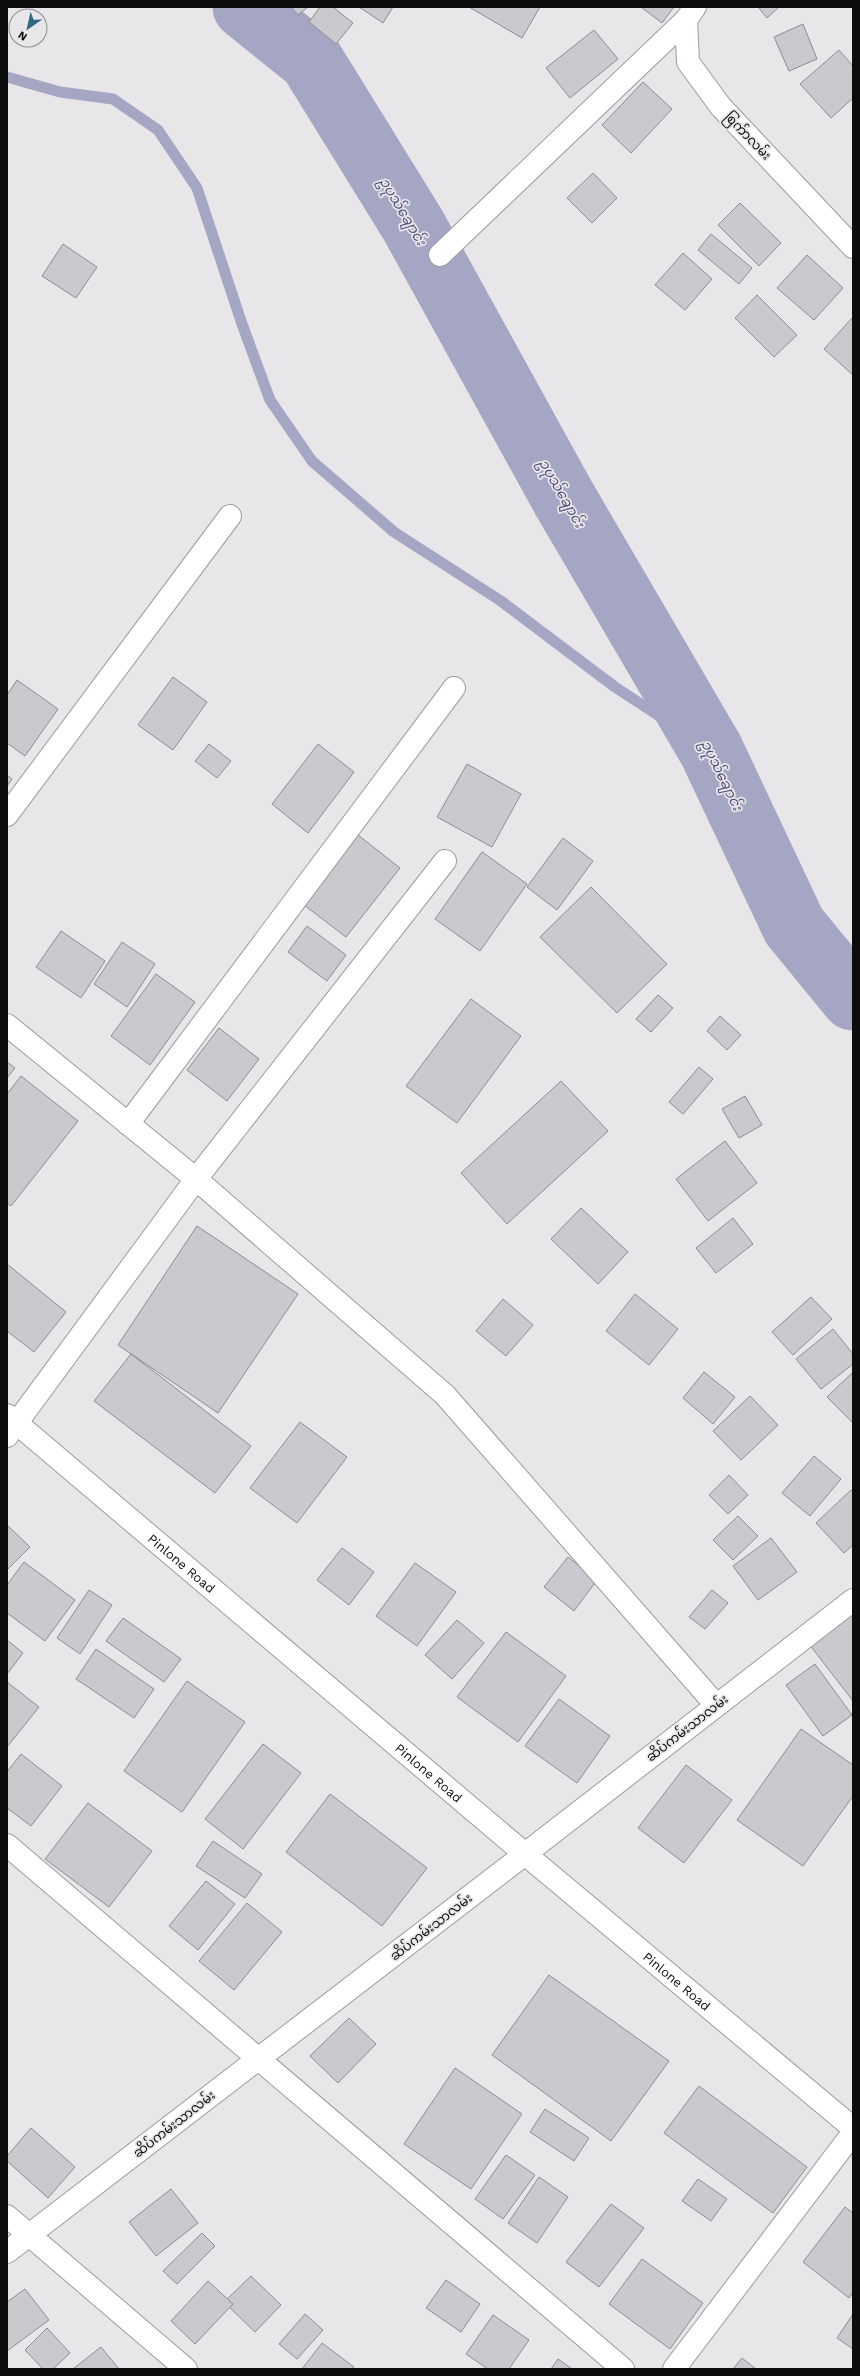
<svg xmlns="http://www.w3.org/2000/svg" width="860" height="2376" font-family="'Work Sans','Noto Sans Myanmar',sans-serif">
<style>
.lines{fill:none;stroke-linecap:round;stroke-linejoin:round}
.stream{stroke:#a5a5c4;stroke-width:11}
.river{stroke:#a5a5c4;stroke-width:65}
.building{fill:#cac9cd;stroke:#8e8c90}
.minor-casing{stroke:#9d9a9e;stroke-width:24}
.tertiary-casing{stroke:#9d9a9e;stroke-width:24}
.minor{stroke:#fff;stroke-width:22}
.tertiary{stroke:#fff;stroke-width:22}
.labels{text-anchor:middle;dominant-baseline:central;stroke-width:3.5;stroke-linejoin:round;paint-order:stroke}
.street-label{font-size:13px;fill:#0d0c0d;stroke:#e9e6e9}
.water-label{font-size:14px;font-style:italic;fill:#524f7d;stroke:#e9e6e9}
</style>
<rect width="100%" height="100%" fill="#e9e6e9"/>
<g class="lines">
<path class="stream" d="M7 77 60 92 113 99 158 130 197 188 242 324 270 400 312 461 394 532 501 601 615 687 711 750"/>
<path class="river" d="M245 7 311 60 413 225 563 497 711 750 794 926 853 998"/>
</g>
<g class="building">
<path d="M291 7H308L298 15Z"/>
<path d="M320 7H333L353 23 336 44 309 22Z"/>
<path d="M359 7H393L383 23Z"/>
<path d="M469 7H540L522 38Z"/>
<path d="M641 7H674L662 23Z"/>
<path d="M758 7H779L767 18Z"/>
<path d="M803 24 817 59 789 71 774 37Z"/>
<path d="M594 30 618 59 570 98 546 68Z"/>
<path d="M839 50 853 66V98L831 118 800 84Z"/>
<path d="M643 82 672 109 631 153 602 125Z"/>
<path d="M593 173 617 198 592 223 567 198Z"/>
<path d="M740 203 781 243 759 266 718 225Z"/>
<path d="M711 234 752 268 739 284 698 250Z"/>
<path d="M63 244 97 267 76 298 42 276Z"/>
<path d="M683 253 712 279 685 310 655 285Z"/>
<path d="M807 255 843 288 814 320 777 288Z"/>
<path d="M757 295 797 335 774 357 735 318Z"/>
<path d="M853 317V375L824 349Z"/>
<path d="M173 677 207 702 173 750 138 725Z"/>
<path d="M17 680 58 709 25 756 7 743V695Z"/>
<path d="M209 744 231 761 217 778 195 761Z"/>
<path d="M318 744 354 772 308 833 272 804Z"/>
<path d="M467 764 521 794 492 847 437 817Z"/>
<path d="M7 775 12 779 7 786Z"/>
<path d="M358 835 400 868 346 937 304 905Z"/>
<path d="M563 838 593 861 557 910 527 887Z"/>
<path d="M482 852 527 884 480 951 435 919Z"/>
<path d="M591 887 667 964 617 1013 540 937Z"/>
<path d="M307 926 346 955 327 981 288 952Z"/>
<path d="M61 931 105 961 81 998 36 967Z"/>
<path d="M122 942 155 964 127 1007 94 984Z"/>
<path d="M156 974 195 1002 150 1065 111 1036Z"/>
<path d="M658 995 673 1008 651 1032 636 1019Z"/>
<path d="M471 999 521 1036 457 1123 406 1086Z"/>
<path d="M720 1016 741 1035 727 1050 707 1031Z"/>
<path d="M219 1028 259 1059 227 1101 187 1070Z"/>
<path d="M7 1062 15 1068 7 1078Z"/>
<path d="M699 1067 713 1079 683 1114 669 1102Z"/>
<path d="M21 1076 78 1121 11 1206 7 1203V1094Z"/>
<path d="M561 1081 608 1131 507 1224 461 1173Z"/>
<path d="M745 1096 762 1125 739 1138 722 1109Z"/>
<path d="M725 1141 757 1183 708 1221 676 1179Z"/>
<path d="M581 1208 628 1252 598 1284 551 1239Z"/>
<path d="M733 1218 753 1244 716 1273 696 1248Z"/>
<path d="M197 1226 298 1294 218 1413 118 1345Z"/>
<path d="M7 1264 66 1312 34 1352 7 1331Z"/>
<path d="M635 1294 678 1329 649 1365 606 1331Z"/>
<path d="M811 1297 832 1319 793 1355 772 1332Z"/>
<path d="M503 1299 533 1325 506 1356 476 1331Z"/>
<path d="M833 1329 853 1354V1364L821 1389 796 1359Z"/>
<path d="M131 1354 251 1446 215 1493 94 1401Z"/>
<path d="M704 1372 735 1397 713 1424 683 1398Z"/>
<path d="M853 1372V1423L827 1397Z"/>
<path d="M750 1396 778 1425 741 1460 713 1431Z"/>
<path d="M300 1422 347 1457 297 1523 250 1488Z"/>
<path d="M814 1456 841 1479 810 1516 782 1493Z"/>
<path d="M729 1475 748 1495 728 1514 709 1495Z"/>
<path d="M851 1490 853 1492V1545L844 1553 816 1523Z"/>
<path d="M738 1516 758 1536 733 1560 713 1540Z"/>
<path d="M7 1525 30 1547 7 1570Z"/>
<path d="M771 1538 797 1572 758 1600 733 1566Z"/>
<path d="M342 1548 374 1572 349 1605 317 1580Z"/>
<path d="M568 1557 597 1580 574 1611 544 1587Z"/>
<path d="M24 1562 75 1600 45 1641 7 1613V1585Z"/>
<path d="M415 1563 456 1592 417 1646 376 1616Z"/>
<path d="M89 1590 112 1605 80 1654 57 1638Z"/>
<path d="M712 1590 728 1603 705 1629 689 1617Z"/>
<path d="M853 1610V1701L809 1644Z"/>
<path d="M123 1618 181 1659 164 1682 106 1641Z"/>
<path d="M457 1620 484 1643 452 1679 425 1655Z"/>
<path d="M506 1632 566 1676 518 1742 457 1697Z"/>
<path d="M7 1640 23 1653 7 1674Z"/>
<path d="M96 1649 154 1689 134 1718 76 1679Z"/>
<path d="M815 1664 852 1715 823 1736 786 1685Z"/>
<path d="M187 1681 245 1722 182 1812 124 1771Z"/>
<path d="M7 1682 39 1707 7 1747Z"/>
<path d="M559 1699 610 1736 577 1783 525 1746Z"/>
<path d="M801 1729 853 1765V1796L803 1866 737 1820Z"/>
<path d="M263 1744 301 1773 243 1849 205 1819Z"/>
<path d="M21 1754 62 1786 31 1826 7 1808V1772Z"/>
<path d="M686 1765 732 1800 684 1863 638 1828Z"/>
<path d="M330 1794 427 1868 382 1926 286 1852Z"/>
<path d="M88 1803 152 1851 109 1907 45 1859Z"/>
<path d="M213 1841 262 1874 245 1898 196 1866Z"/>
<path d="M206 1881 235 1904 198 1950 169 1926Z"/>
<path d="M247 1903 282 1932 234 1990 199 1961Z"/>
<path d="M549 1975 669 2061 611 2141 492 2055Z"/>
<path d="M349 2018 376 2044 338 2083 310 2056Z"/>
<path d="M455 2068 522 2114 471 2189 404 2144Z"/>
<path d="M699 2086 807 2167 773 2213 664 2133Z"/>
<path d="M545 2109 589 2138 574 2161 530 2132Z"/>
<path d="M31 2128 75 2167 48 2198 7 2161V2156Z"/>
<path d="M506 2155 535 2175 503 2219 475 2199Z"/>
<path d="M539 2177 568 2197 537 2243 508 2223Z"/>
<path d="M698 2179 727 2199 711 2221 682 2201Z"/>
<path d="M171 2189 198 2223 156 2256 129 2222Z"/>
<path d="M611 2204 644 2228 599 2287 566 2262Z"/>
<path d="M845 2207 853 2213V2292L849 2298 803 2262Z"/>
<path d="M202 2233 215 2246 177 2284 163 2271Z"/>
<path d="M642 2259 703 2303 670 2349 609 2304Z"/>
<path d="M251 2276 281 2305 255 2332 224 2302Z"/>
<path d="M446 2280 480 2304 461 2332 426 2308Z"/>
<path d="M208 2281 233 2304 195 2344 171 2321Z"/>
<path d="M25 2289 49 2320 7 2351V2302Z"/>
<path d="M305 2314 323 2330 297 2359 279 2344Z"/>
<path d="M853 2314V2349L837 2338Z"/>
<path d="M493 2315 529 2340 509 2369H488L466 2354Z"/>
<path d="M47 2328 70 2353 53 2369H43L25 2350Z"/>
<path d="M322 2343 354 2367 352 2369H302Z"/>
<path d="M101 2347 119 2369H73Z"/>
<path d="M742 2358 756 2369H733Z"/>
<path d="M558 2359 572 2369H551Z"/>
</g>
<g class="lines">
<defs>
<g id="minor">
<path d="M695 7 686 20 688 62 721 107 853 247"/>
<path d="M440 255 686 20"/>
<path d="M7 815 230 516"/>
<path d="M7 1025 196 1179 445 1395 716 1705"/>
<path d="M128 1124 454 688"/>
<path d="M7 1436 196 1179 445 861"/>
<path d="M7 1845 623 2369"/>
<path d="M7 2216 186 2369"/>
<path d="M7 2252 525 1854"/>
<path d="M674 2369 853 2133"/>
</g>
<g id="tertiary">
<path id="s1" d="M7 1415 525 1854 853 2128"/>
<path d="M525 1854 853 1600"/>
</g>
</defs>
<use href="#minor" class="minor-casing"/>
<use href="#tertiary" class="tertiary-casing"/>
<use href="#minor" class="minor"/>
<use href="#tertiary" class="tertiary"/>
</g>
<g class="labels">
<g class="street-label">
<text transform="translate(748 136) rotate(46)">စြက်ာလမ်း</text>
<text stroke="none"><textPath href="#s1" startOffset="229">Pinlone Road</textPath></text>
<text transform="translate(687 1728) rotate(-38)">ဆိပ်ကမ်းသာလမ်း</text>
<text stroke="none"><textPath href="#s1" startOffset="553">Pinlone Road</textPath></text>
<text transform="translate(431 1927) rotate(-38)">ဆိပ်ကမ်းသာလမ်း</text>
<text stroke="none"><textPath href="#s1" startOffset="877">Pinlone Road</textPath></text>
<text transform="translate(174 2124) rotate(-38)">ဆိပ်ကမ်းသာလမ်း</text>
</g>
<g class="water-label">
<text transform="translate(403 211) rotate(59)">ဥပုသ်ချောင်း</text>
<text transform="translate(562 493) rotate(60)">ဥပုသ်ချောင်း</text>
<text transform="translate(722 775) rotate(64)">ဥပုသ်ချောင်း</text>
</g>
</g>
<rect width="860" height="2376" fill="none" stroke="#0d0c0d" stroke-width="16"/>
<g transform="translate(28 28) rotate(214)"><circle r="19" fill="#e9e6e9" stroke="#918f91"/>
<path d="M0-3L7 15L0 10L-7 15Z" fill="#2e6981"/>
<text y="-6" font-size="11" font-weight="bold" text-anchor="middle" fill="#0d0c0d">N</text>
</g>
</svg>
